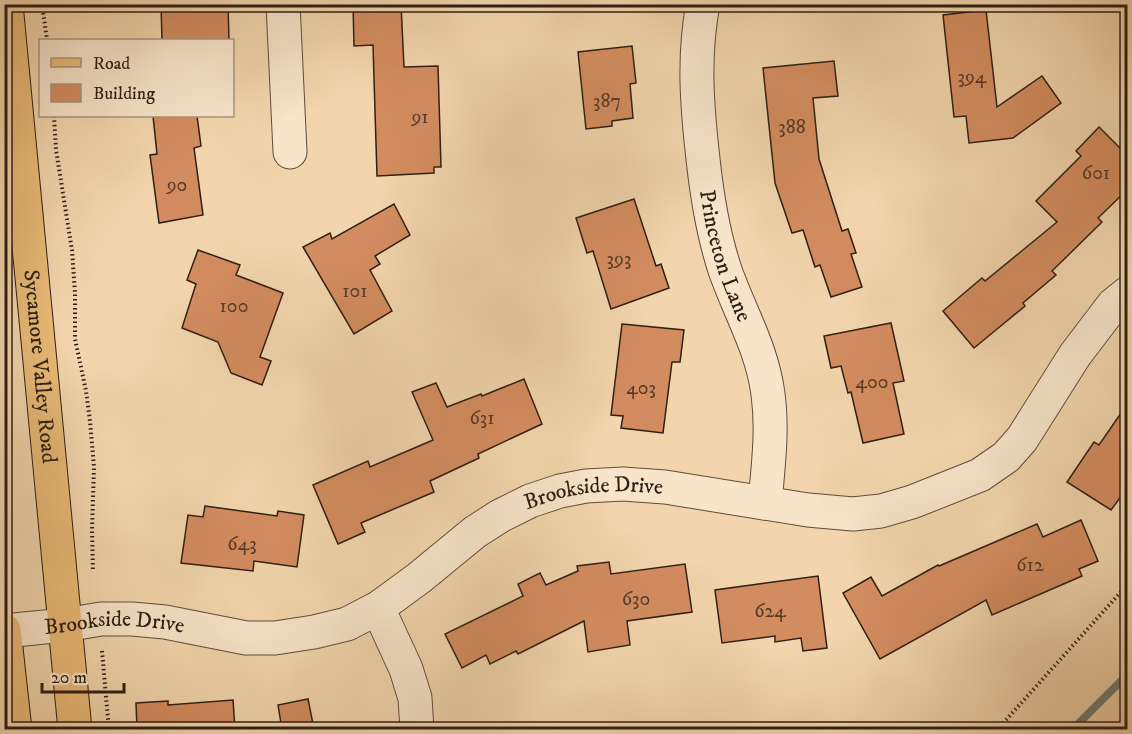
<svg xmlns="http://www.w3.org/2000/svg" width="1132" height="734" font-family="'IM FELL DW Pica',serif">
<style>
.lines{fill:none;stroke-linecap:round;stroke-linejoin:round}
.stream{stroke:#727a75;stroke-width:8}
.building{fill:#d38c5f;stroke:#2e1f15;stroke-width:1.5}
.minor-casing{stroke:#5f4c3b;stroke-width:35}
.major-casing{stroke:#2e1f15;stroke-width:35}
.path{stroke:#2e1f15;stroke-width:4;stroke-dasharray:1.5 3;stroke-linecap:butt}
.minor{stroke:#f7e4c9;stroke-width:33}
.major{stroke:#e9ba76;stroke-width:33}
.labels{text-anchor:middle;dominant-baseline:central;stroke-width:4.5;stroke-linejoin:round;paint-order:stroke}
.number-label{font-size:20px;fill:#573a28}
.street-label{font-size:22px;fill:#2e1f15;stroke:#f7e4c9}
</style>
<rect width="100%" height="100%" fill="#f2d5ac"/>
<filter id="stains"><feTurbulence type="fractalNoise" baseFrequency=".00333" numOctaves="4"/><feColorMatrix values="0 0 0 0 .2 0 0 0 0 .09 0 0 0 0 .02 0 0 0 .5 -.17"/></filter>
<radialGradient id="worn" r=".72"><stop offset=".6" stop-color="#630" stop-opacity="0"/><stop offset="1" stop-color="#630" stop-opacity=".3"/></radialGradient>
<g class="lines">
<path class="stream" d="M1072 730 1128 674"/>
</g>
<g class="building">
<path d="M161 4H228L229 40H162Z"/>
<path d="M353 4H401L404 67 438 66 441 167H434V173L377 176 373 45 354 46Z"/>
<path d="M986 10 997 107 1042 76 1061 103 1013 138 969 143 966 116 954 117 943 15Z"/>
<path d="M632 46 636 83 630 84 633 118 612 121V126L586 129 578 52Z"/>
<path d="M834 61 838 96 813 98 819 159 842 231 848 229 856 253 851 254 862 287 831 297 820 265 815 267 803 230 792 233 775 183 763 68Z"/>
<path d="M153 116H197L201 146 194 148 203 215 159 223 150 155 157 154Z"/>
<path d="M1099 127 1128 156V189L1098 218 1102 222 1052 271 1056 275 1023 303 1025 306 974 348 943 311 982 278 985 281 1057 222 1036 201 1081 156 1076 151Z"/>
<path d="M634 199 656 266 661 264 669 288 611 309 593 251 587 253 576 218Z"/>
<path d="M394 204 410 235 375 256 380 264 370 270 392 311 354 334 303 247 330 233 332 239Z"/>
<path d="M198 250 240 265 236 275 283 293 260 357 271 361 262 385 231 373 218 342 182 328 196 284 187 280Z"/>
<path d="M891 323 904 381 893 383 904 434 863 443 851 392 848 393 841 366 831 368 824 336Z"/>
<path d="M622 324 684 330 680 362H672L663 433 621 428 623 416 611 415Z"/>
<path d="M524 379 542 424 478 454 479 458 430 481 434 492 361 523 365 532 338 544 313 485 368 461 370 467 433 440 412 392 436 383 447 407 481 394 482 396Z"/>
<path d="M1128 403V487L1111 510 1067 482 1094 442 1099 445Z"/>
<path d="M205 506 277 516 278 511 304 515 297 567 254 561 253 571 181 563 188 515 203 517Z"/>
<path d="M1081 520 1098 561 1079 569 1082 576 992 615 986 600 880 659 843 593 871 577 882 596 938 565 939 566 1037 524 1043 537Z"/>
<path d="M609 562 611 574 685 564 692 612 627 621 630 645 588 652 584 621 518 654 516 651 490 664 486 655 462 668 445 634 523 596 518 584 540 573 546 585 578 571 577 566Z"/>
<path d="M818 576 827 648 803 651 801 638 775 642V636L722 643 715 590Z"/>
<path d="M308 699 314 729H282L278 705Z"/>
<path d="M233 700 235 729H137L136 703 168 701V705Z"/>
</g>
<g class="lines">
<defs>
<g id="minor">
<path d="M283 4 290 152"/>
<path id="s1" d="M703 4C693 57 697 106 703 159 707 196 713 234 725 270 740 313 762 348 768 394 773 431 768 467 765 503"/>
<path d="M378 608 406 669 415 698 417 730"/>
<path id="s2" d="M4 631 65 625 101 619H132L165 622 246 638H275L314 632 347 624 378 608 419 578 475 532 500 516 530 501 560 491 586 486 623 484 665 487 808 510 853 514 881 511 912 502 980 475 1006 457 1022 439 1075 355 1113 305 1128 293"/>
</g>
<g id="major">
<path id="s3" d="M6 4 75 730"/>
<path d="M4 630 15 730"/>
</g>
</defs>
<use href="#minor" class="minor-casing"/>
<use href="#major" class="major-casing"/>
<g class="path">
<path d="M42 4 47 40"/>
<path d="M54 116 56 150 72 250 75 293V339L86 391 90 421 94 467 92 530 93 572"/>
<path d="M102 651 109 730"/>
<path d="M997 730 1128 584"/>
</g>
<use href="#minor" class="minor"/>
<use href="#major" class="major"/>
</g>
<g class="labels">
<g class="number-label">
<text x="972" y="77">394</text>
<text x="607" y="101">387</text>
<text x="420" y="117">91</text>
<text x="792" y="127">388</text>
<text x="1096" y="173">601</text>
<text x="177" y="185">90</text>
<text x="619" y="259">393</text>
<text x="355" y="291">101</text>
<text x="234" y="306">100</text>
<text x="872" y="382">400</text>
<text x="641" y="388">403</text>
<text x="482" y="418">631</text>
<text x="242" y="544">643</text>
<text x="1030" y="565">612</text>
<text x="636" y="599">630</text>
<text x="770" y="611">624</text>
</g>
<g class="street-label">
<text stroke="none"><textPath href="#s1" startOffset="255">Princeton Lane</textPath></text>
<text stroke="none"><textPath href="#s3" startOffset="364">Sycamore Valley Road</textPath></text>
<text stroke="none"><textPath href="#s2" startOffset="633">Brookside Drive</textPath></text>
<text stroke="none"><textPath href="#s2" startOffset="111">Brookside Drive</textPath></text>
</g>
</g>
<rect width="1132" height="734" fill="none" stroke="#f2d5ac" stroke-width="24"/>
<rect x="6" y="6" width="1120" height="722" fill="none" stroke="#2e1f15" stroke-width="3"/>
<rect x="12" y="12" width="1108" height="710" fill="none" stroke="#2e1f15" stroke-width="1.5"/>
<rect x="39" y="39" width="195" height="78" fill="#f7e4c9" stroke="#a79581" stroke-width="1.5"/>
<rect x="51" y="58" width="30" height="9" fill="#e9ba76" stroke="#a79581" stroke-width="1.5"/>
<text x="93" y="69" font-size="18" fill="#2e1f15">Road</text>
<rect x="51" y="84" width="30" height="18" fill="#d38c5f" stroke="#a79581" stroke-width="1.5"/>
<text x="93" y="99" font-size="18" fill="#2e1f15">Building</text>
<path d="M42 683v9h82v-9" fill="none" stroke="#2e1f15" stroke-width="3"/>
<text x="51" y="683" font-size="18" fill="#2e1f15" stroke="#f7e4c9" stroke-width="4.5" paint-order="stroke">20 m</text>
<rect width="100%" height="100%" filter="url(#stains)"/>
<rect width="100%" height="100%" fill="url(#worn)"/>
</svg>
